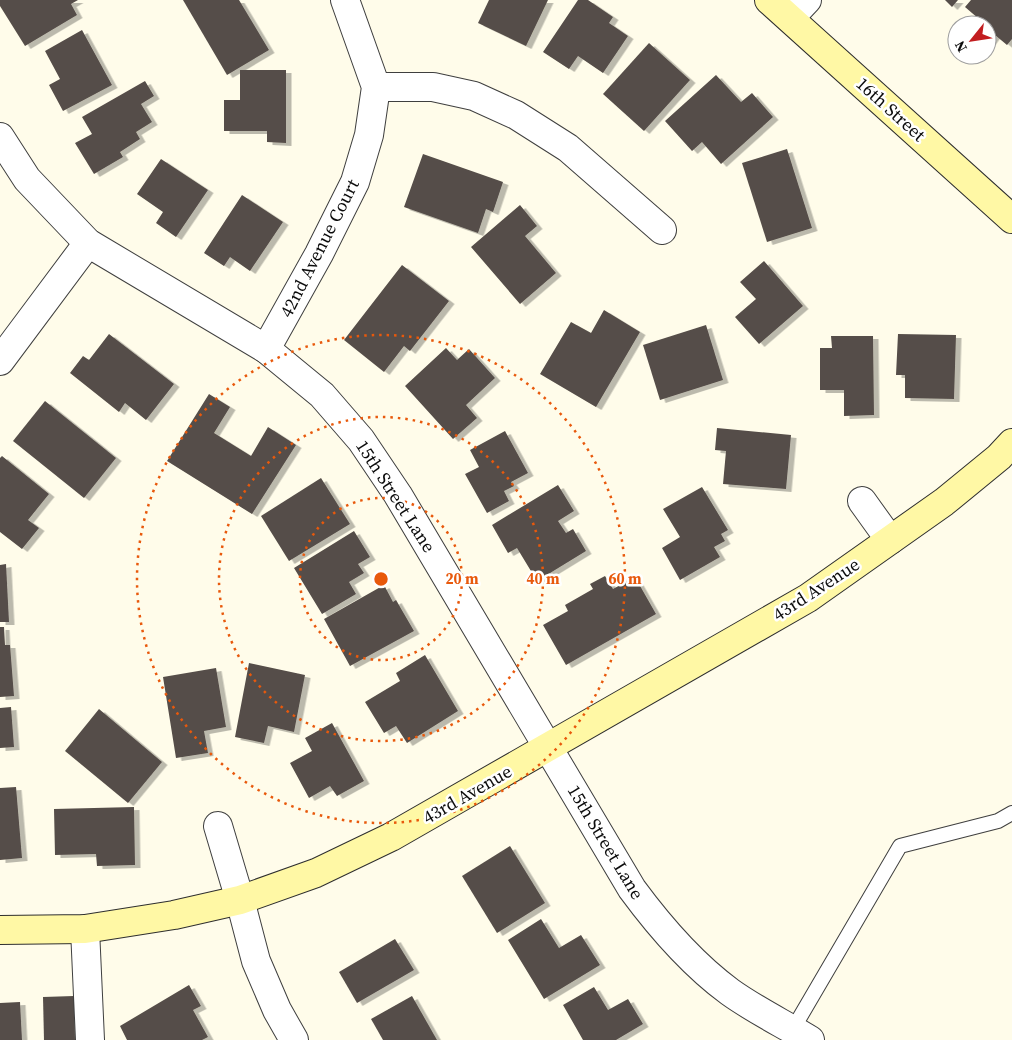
<svg xmlns="http://www.w3.org/2000/svg" width="1012" height="1040" font-family="'Source Serif 4',serif">
<style>
.building{fill:#554d48;filter:url(#shadow)}
.lines{fill:none;stroke-linecap:round;stroke-linejoin:round}
.lane-casing{stroke:#3f3f3f;stroke-width:16}
.street-casing{stroke:#3f3f3f;stroke-width:30}
.secondary-casing{stroke:#2e2e2e;stroke-width:30}
.lane{stroke:#fff;stroke-width:14}
.street{stroke:#fff;stroke-width:28}
.secondary{stroke:#fff8a5;stroke-width:28}
.ring{fill:none;stroke:#e8590c;stroke-width:2.5;stroke-dasharray:2.5 5}
.labels{text-anchor:middle;dominant-baseline:central;stroke-width:5;stroke-linejoin:round;paint-order:stroke}
.street-label{font-size:18px;fill:#0c0c0c;stroke:#fff}
.centre{fill:#e8590c;stroke:#fff;stroke-width:2.5}
.ring-label{font-size:15px;text-anchor:middle;font-weight:bold;fill:#e8590c;stroke:#fff;stroke-width:5;stroke-linejoin:round;paint-order:stroke}
</style>
<defs>
<filter id="shadow"><feDropShadow dx="5.5" dy="3" stdDeviation="0" flood-color="#0004"/></filter>
</defs>
<rect width="100%" height="100%" fill="#fffcea"/>
<g class="building">
<path d="M0 0H78L71 4 77 15 25 46 0 6Z"/>
<path d="M183 0H239L269 50 227 75Z"/>
<path d="M489 0H548L526 46 478 23Z"/>
<path d="M578 0H588L613 17 609 23 628 36 603 73 578 56 569 69 543 52Z"/>
<path d="M945 0H958L952 7Z"/>
<path d="M971 0H1012V39L1007 45 995 35 990 42 987 40V25H974L979 19 965 7Z"/>
<path d="M82 30 112 85 63 111 49 85 60 79 45 51Z"/>
<path d="M649 43 690 80 644 131 603 94Z"/>
<path d="M240 70H286V143L267 142V131H224V100H240Z"/>
<path d="M716 75 741 102 752 93 773 117 721 164 702 142 692 151 665 121Z"/>
<path d="M145 81 154 96 141 104 152 122 136 132 140 139 120 152 123 157 94 174 75 143 92 134 82 117Z"/>
<path d="M787 149 812 228 767 242 742 163Z"/>
<path d="M423 154 503 182 493 212 486 209 478 233 404 207Z"/>
<path d="M161 159 208 190 176 237 156 223 163 212 137 194Z"/>
<path d="M242 195 283 222 250 271 230 257 224 266 204 253Z"/>
<path d="M520 205 537 226 525 236 556 273 520 304 471 247Z"/>
<path d="M764 261 803 306 759 344 735 317 756 299 740 282Z"/>
<path d="M402 265 449 301 410 351 404 346 384 372 344 340Z"/>
<path d="M604 310 640 332 596 407 540 374 571 322 591 333Z"/>
<path d="M706 325 723 380 660 400 643 345Z"/>
<path d="M109 334 174 384 146 420 125 403 119 412 70 373 83 356 89 360Z"/>
<path d="M898 334 956 335 954 399 905 398V375H896Z"/>
<path d="M831 336H873L874 415 844 416V390H820V348H832Z"/>
<path d="M446 348 457 360 469 349 495 378 466 405 477 418 453 439 405 386Z"/>
<path d="M209 394 230 407 214 433 251 456 268 427 296 445 252 514 167 461Z"/>
<path d="M45 401 116 458 84 498 13 441Z"/>
<path d="M717 428 791 435 786 489 723 484 726 451 715 450Z"/>
<path d="M505 431 528 473 511 482 514 486 504 491 509 501 487 513 465 474 479 467 470 450Z"/>
<path d="M2 456 49 494 28 520 39 528 22 549 0 532V458Z"/>
<path d="M321 478 350 524 289 561 261 516Z"/>
<path d="M558 485 574 511 558 521 566 533 573 529 586 551 537 581 517 548 508 553 492 525Z"/>
<path d="M702 487 728 530 721 534 725 541 714 547 720 557 680 580 662 548 680 537 663 509Z"/>
<path d="M354 531 370 557 358 564 364 573 349 582 356 594 322 614 294 568Z"/>
<path d="M6 564 9 622H0V565Z"/>
<path d="M605 576 613 589 635 577 656 614 566 665 543 625 568 611 565 605 593 589 590 584Z"/>
<path d="M384 585 393 602 396 600 414 631 350 666 324 619Z"/>
<path d="M0 627H4L5 645H10L14 696 0 697Z"/>
<path d="M425 655 458 711 407 743 396 726 384 733 365 702 400 681 396 673Z"/>
<path d="M249 663 305 675 294 732 268 726 264 743 235 737Z"/>
<path d="M216 668 226 727 204 731 208 753 176 758 163 677Z"/>
<path d="M11 707 14 747 0 748V708Z"/>
<path d="M99 709 162 762 128 803 65 751Z"/>
<path d="M332 723 364 781 337 796 330 786 309 798 290 763 312 751 305 738Z"/>
<path d="M16 787 22 858 0 860V788Z"/>
<path d="M134 807 135 865 97 866 96 854 55 855 54 809Z"/>
<path d="M510 846 545 903 497 933 462 876Z"/>
<path d="M541 919 559 948 581 935 600 965 544 999 508 940Z"/>
<path d="M395 939 414 970 357 1003 339 972Z"/>
<path d="M189 985 201 1006 193 1010 208 1037 202 1040H127L120 1026Z"/>
<path d="M594 987 608 1010 628 999 643 1024 616 1040H583L563 1005Z"/>
<path d="M74 996 75 1040H44L43 997Z"/>
<path d="M412 996 437 1040H383L371 1019Z"/>
<path d="M20 1002 22 1040H0V1003Z"/>
</g>
<g class="lines">
<defs>
<path id="lane" d="M793 1029 900 846 998 821 1012 813"/>
<g id="street">
<path d="M790 18 807 0"/>
<path d="M376 87H433L474 96 516 115 568 148 662 230"/>
<path d="M0 137 27 179 88 243 266 349 322 395 361 440 398 495 632 889C660 927 692 964 730 992 755 1010 784 1024 810 1040"/>
<path d="M266 349 319 254 355 182 369 135 376 87 345 0"/>
<path d="M0 361 88 243"/>
<path d="M862 501 890 540"/>
<path d="M218 826 240 900 256 961 277 1010 294 1040"/>
<path d="M85 929 90 1040"/>
</g>
<g id="secondary">
<path d="M769 0 1012 219"/>
<path d="M0 930 85 929 174 915 240 900 316 873 391 837 808 598 944 502 999 457 1012 443"/>
</g>
</defs>
<use href="#lane" class="lane-casing"/>
<use href="#street" class="street-casing"/>
<use href="#secondary" class="secondary-casing"/>
<use href="#lane" class="lane"/>
<use href="#street" class="street"/>
<use href="#secondary" class="secondary"/>
</g>
<g class="ring">
<circle cx="381" cy="579" r="81"/>
<circle cx="381" cy="579" r="162"/>
<circle cx="381" cy="579" r="244"/>
</g>
<g class="labels">
<g class="street-label">
<text transform="translate(891 109) rotate(42)">16th Street</text>
<text transform="translate(319 248) rotate(-63)">42nd Avenue Court</text>
<text transform="translate(396 496) rotate(57)">15th Street Lane</text>
<text transform="translate(816 589) rotate(-33)">43rd Avenue</text>
<text transform="translate(467 794) rotate(-30)">43rd Avenue</text>
<text transform="translate(606 842) rotate(59)">15th Street Lane</text>
</g>
</g>
<circle cx="381" cy="579" r="8" class="centre"/>
<g class="ring-label">
<text x="462" y="584">20 m</text>
<text x="543" y="584">40 m</text>
<text x="625" y="584">60 m</text>
</g>
<g transform="translate(972 40) rotate(240)"><circle r="24" fill="#ffffff" stroke="#9e9e9e"/>
<path d="M0-4L9 19L0 12L-9 19Z" fill="#c21d20"/>
<text y="-8" font-size="14" font-weight="bold" text-anchor="middle" fill="#0c0c0c">N</text>
</g>
</svg>
